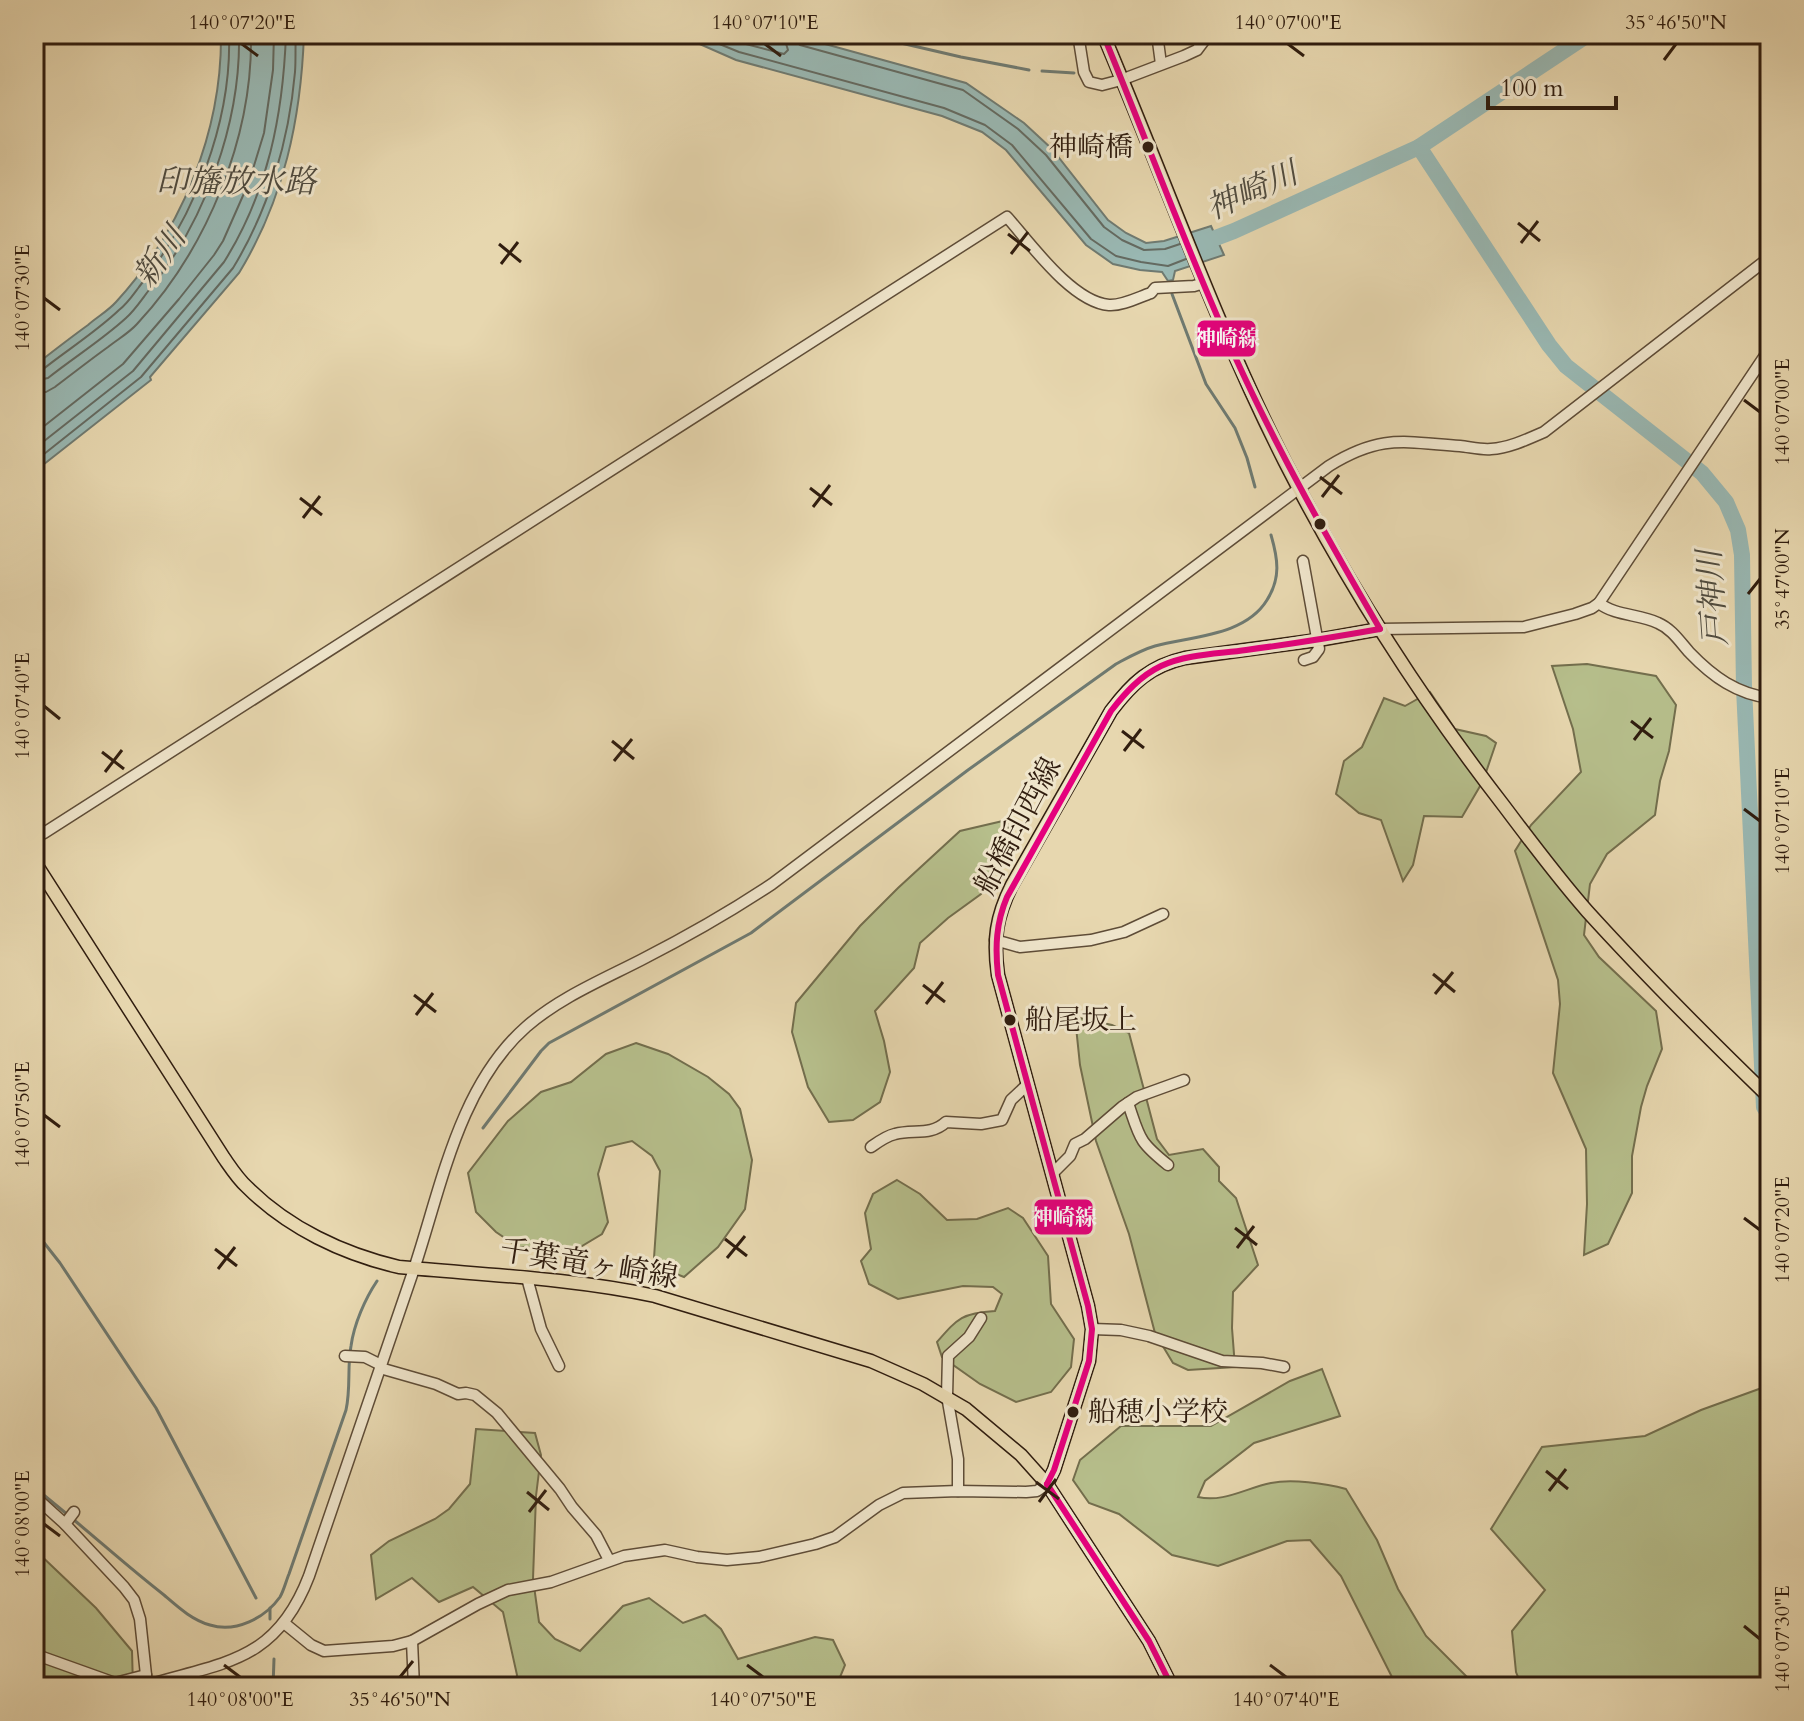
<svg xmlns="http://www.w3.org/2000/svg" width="1804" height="1721" font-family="Cardo,'Noto Serif JP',serif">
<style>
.green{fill:#b6be8b;stroke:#736e4d;stroke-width:2}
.water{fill:#99b8b3;stroke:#6f7a71;stroke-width:2}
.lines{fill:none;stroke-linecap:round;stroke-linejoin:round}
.shore{stroke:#646a61;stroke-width:2}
.stream{stroke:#6f7a71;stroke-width:3}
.river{stroke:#99b8b3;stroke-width:16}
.minor-casing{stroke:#5e4c37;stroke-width:13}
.major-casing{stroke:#301d0f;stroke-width:15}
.minor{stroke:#efe5cb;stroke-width:10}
.major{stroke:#e7d7af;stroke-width:12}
.bus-1-casing{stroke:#efe5cb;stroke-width:12}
.bus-1{stroke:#e5007d;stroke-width:6}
.ticks{fill:none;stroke:#301d0f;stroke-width:3}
.bus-dot{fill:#301d0f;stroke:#efe5cb;stroke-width:3}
.labels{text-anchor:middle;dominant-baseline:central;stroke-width:6;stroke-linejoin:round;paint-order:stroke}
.bus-label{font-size:28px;fill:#301d0f;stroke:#efe5cb;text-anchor:start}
.street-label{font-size:30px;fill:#301d0f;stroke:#efe5cb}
.water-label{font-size:32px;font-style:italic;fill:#504c40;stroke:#efe5cb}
.line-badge{stroke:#efe5cb;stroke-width:3}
.badge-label{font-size:22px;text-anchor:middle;font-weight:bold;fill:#fff}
.neatline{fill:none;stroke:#301d0f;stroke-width:3}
.ticks-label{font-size:20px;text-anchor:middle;fill:#301d0f}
</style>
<rect width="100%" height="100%" fill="#e7d7af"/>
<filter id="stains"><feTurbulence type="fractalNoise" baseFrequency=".0025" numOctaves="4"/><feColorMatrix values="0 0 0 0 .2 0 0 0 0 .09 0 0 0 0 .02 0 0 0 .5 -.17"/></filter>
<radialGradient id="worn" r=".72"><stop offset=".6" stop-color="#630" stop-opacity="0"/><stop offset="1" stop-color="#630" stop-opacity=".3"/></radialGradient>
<g class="green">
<path d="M1587 664 1656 676 1676 705 1669 751 1660 781 1655 815 1607 854 1590 884 1584 935 1599 957 1656 1011 1662 1049 1647 1086 1641 1107 1632 1156V1193L1608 1244 1584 1255 1587 1204 1586 1149 1553 1073 1560 1004 1558 980 1515 851 1531 825 1581 772 1573 729 1552 666Z"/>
<path d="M1430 692 1455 729 1486 736 1496 743 1483 781 1462 817 1424 816 1413 865 1403 881 1381 820 1359 813 1336 794 1344 761 1362 747 1384 698 1405 706Z"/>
<path d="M1007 820 1009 835 1002 861 981 894 948 918 920 943 914 968 875 1011 884 1041 890 1072 880 1102 853 1120 829 1122 808 1087 792 1032 796 1003 860 926 898 888 960 831Z"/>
<path d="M1075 1017 1112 1025 1129 1033 1157 1139 1169 1155 1203 1149 1219 1167V1181L1236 1198 1258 1265 1233 1292 1232 1328 1235 1367 1188 1370 1173 1363 1155 1333 1129 1234 1096 1141 1080 1065Z"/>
<path d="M636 1043 668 1054 708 1077 729 1094 740 1109 752 1160 745 1209 718 1247 684 1277 664 1269 654 1258 660 1171 652 1156 632 1141 606 1147 598 1174 608 1222 602 1234 577 1249 518 1247 496 1232 476 1212 468 1173 508 1121 541 1092 571 1082 606 1054Z"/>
<path d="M897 1180 920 1194 947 1220 977 1219 1008 1208 1023 1218 1048 1256 1051 1304 1074 1339 1071 1367 1051 1392 1016 1402 980 1384 942 1357 937 1342C958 1318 962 1313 995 1311L1002 1294 993 1287 963 1286 898 1299 869 1284 861 1261 871 1249 865 1213 873 1194Z"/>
<path d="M1322 1369 1340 1416 1254 1443 1205 1481 1198 1497C1223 1503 1246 1488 1271 1483 1291 1479 1325 1483 1346 1489L1377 1540 1398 1589 1426 1636 1477 1687H1397L1341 1576 1310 1540 1287 1541 1218 1566 1172 1555 1119 1514 1089 1503 1073 1480 1080 1460 1121 1426H1211L1290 1381Z"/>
<path d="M1770 1385V1687H1522L1516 1672 1512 1631 1545 1590 1491 1529 1542 1447 1645 1436 1701 1410Z"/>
<path d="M476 1429 535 1433 541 1455 536 1496 533 1579 539 1622 555 1639 580 1651 623 1606 649 1598 683 1623 705 1615 721 1629 738 1659 815 1637 833 1640 845 1665 836 1687H515L517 1675 503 1612 473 1587 439 1602 412 1578 376 1599 371 1555 389 1541 435 1519 449 1509 470 1484Z"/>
<path d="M34 1549 96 1608 132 1651 133 1687H34Z"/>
</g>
<g class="water">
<path d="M221 34H304C301 119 284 199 239 273L150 377 151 380 34 472V366C52 352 70 338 88 325 97 317 108 311 116 302 182 230 222 131 221 34Z"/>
<path d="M677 34H789L966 83 1024 123 1052 149 1108 220 1126 233 1146 243 1164 241 1211 226 1224 255 1175 271 1173 280 1168 281 1162 272 1140 270 1113 264 1086 245 1006 150 982 132 942 116 736 60Z"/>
</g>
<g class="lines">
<g class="shore">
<path d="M695 34 739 52 944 108 985 125 1012 145 1091 239 1116 256 1141 262 1168 266 1186 259"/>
<path d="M721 34 742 43 784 54 788 50 783 34"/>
<path d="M793 34 795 41 800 45 963 90 1018 129 1046 155 1104 227 1122 240 1144 250 1165 249 1180 244"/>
<path d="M34 371 42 370C67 350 96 332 119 310 127 304 133 295 139 287 194 219 232 122 229 34"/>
<path d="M34 381 48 378C73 358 102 340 126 318 135 310 142 299 149 290 205 222 241 122 239 34"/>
<path d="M34 393 46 392 55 387C72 374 90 360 108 347 118 339 129 333 137 324 207 249 253 137 251 34"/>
<path d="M34 434 123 364 179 299 214 255 223 241 249 182 264 133 273 70 274 34"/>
<path d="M34 449 133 371 224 262C268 192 283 115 286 34"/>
<path d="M34 462 141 377 233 268C269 209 289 140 295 72 296 59 295 47 296 34"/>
</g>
<g class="stream">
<path d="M867 34 875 36"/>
<path d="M888 40 961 57 1029 70"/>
<path d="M1042 71 1074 73"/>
<path d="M1172 294 1206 384 1235 428 1247 458 1255 487"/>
<path d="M483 1128 541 1051 549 1043 751 933 968 770 1116 664C1129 657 1141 650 1155 646 1192 636 1245 636 1267 600 1281 578 1278 559 1271 535"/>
<path d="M34 1230 60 1263 156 1408 256 1598"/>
<path d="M34 1487 68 1515"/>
<path d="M74 1520C104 1545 133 1571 164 1595 178 1607 192 1620 210 1625 236 1633 265 1618 280 1597 284 1590 286 1581 289 1574L346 1410C351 1388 347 1367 351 1346 354 1324 365 1299 377 1281"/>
<path d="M270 1619V1608"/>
<path d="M273 1687 274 1659"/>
</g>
<g class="river">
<path d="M1419 147 1549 345 1566 366 1702 473 1726 502 1738 530 1742 555 1744 688 1764 1107 1770 1117"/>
<path d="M1197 245 1234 231 1419 147 1589 34"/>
</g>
<defs>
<g id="minor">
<path d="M1078 34 1084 72 1089 82 1102 85 1121 80 1184 56 1197 50 1209 34"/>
<path d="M1157 34 1161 64"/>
<path d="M1303 561 1319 649 1313 657 1304 660"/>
<path d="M1599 603C1615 616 1640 614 1658 623 1672 629 1680 642 1690 653 1713 677 1737 694 1770 698"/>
<path d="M1380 629 1524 627 1575 614 1592 608 1599 603 1770 348"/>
<path d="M34 822 44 833 1007 217C1030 243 1072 302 1109 305 1122 306 1139 297 1151 293L1155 288 1194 286 1204 283"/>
<path d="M995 940 1020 947 1091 940 1124 932 1163 914"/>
<path d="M1128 1103C1140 1138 1138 1141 1168 1165"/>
<path d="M871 1147C878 1142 886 1136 895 1134 913 1129 931 1136 946 1122L981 1124 1002 1120 1011 1100 1028 1084"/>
<path d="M1052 1174 1070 1156 1075 1144 1085 1139 1122 1107 1137 1097 1184 1080"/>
<path d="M527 1278 541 1329 559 1366"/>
<path d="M1092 1329 1121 1330 1149 1336 1222 1361 1262 1363 1284 1367"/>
<path d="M345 1356 365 1357 381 1365"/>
<path d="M380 1368 436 1384 458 1394 466 1393 475 1395 497 1413 560 1489 572 1507 596 1535 609 1560"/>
<path d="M958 1491V1459L947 1396 948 1356 969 1337 981 1318"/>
<path d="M34 1496 65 1524 124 1587 134 1600 140 1619 146 1675"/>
<path d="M65 1524 74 1512"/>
<path d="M284 1623 311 1645 324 1651 393 1646 412 1641 478 1604 508 1590 551 1582 624 1556 665 1550 697 1557 727 1560 759 1557 815 1544 835 1537 879 1505 903 1493 958 1491 1026 1492 1037 1491 1047 1484"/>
<path d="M412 1641 414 1687"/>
<path d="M34 1654 115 1683 146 1675V1680"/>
<path d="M141 1687C220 1662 275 1665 309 1576 343 1475 379 1373 413 1272 441 1189 458 1087 526 1027 559 998 602 980 641 960 686 937 730 912 772 884L1329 466C1381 434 1403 442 1460 446 1470 447 1481 450 1491 449 1509 448 1528 439 1544 432L1770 257"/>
<path d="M1155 1687 1168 1679"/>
</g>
<g id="major">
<path d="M1103 34C1164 177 1215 324 1285 462 1347 583 1421 699 1504 806 1531 842 1558 878 1587 911 1646 976 1707 1037 1770 1098"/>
<path d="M34 861 224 1158C231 1168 238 1179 247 1187 288 1228 343 1254 399 1267 484 1275 571 1278 655 1296L871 1361 923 1384 966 1409 1021 1455 1047 1484 1149 1641 1172 1687"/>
<path d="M1047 1484 1054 1470 1089 1361 1092 1329 1088 1306 998 975C993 940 996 917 1012 885L1111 711C1132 683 1150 666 1185 658L1318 640 1380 629"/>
</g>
</defs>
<use href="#minor" class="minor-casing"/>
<use href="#major" class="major-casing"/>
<use href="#minor" class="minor"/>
<use href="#major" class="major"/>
<defs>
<g id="bus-1">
<path d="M1103 34C1148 143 1188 254 1237 361 1279 453 1329 541 1380 629"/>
<path d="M1047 1484 1054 1470 1089 1361 1092 1329 1088 1306 998 975C995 947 996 923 1007 897L1111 711C1125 693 1140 676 1161 666 1187 654 1218 654 1246 650 1291 644 1335 637 1380 629"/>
<path d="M1047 1484 1149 1641 1172 1687"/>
</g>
</defs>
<use href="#bus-1" class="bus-1-casing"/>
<use href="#bus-1" class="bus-1"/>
</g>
<path class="ticks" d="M242 44 258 56M765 44 781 56M1288 44 1304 56M1664 60 1676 44M1518 223 1540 241M1008 234 1030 251M1521 243 1538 221M499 244 521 262M1011 254 1028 232M501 264 518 242M44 298 60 310M1744 400 1760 412M1320 477 1342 494M810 488 832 505M1322 497 1339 475M300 498 322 515M813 507 830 485M303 518 320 496M1748 594 1760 579M44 706 60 719M1631 721 1653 738M1122 731 1144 748M1634 740 1651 718M612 741 634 759M1124 751 1141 729M102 752 124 769M614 761 632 739M105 772 122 750M1744 809 1760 821M1433 974 1455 992M923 985 945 1002M1435 994 1453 972M414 995 436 1012M926 1004 943 982M416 1015 433 993M44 1115 60 1127M1744 1218 1760 1230M1235 1228 1257 1245M725 1239 747 1256M1237 1248 1254 1226M215 1249 237 1266M727 1258 745 1236M218 1269 235 1247M1546 1471 1568 1489M1036 1482 1059 1499M1549 1491 1566 1469M527 1492 549 1510M1039 1502 1056 1479M529 1512 546 1490M44 1524 60 1536M1744 1626 1760 1639M224 1665 240 1677M747 1665 763 1677M1270 1665 1286 1677M400 1677 413 1661"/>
<g class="bus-dot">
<circle cx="1148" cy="147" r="7"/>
<circle cx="1320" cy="524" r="7"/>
<circle cx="1010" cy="1020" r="7"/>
<circle cx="1073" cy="1412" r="7"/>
</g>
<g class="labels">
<g class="bus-label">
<text x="1133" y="147" text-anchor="end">神崎橋</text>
<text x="1025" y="1020">船尾坂上</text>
<text x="1088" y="1412">船穂小学校</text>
</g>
<g class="street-label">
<text transform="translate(1018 826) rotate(-62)">船橋印西線</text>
<text transform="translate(589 1264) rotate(9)">千葉竜ヶ崎線</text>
</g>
<g class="water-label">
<text x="236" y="182">印旛放水路</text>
<text transform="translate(1252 191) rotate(-24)">神崎川</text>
<text transform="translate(160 257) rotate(-55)">新川</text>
<text transform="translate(1713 598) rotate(-94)">戸神川</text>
</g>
</g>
<g class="line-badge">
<rect x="1196" y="319" width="61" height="39" rx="8" fill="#e5007d"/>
<rect x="1033" y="1198" width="61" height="38" rx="8" fill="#e5007d"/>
</g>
<g class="badge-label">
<text x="1227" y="346">神崎線</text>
<text x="1064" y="1225">神崎線</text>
</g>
<rect width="1804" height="1721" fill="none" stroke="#e7d7af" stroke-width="88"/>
<path d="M1488 96v12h128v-12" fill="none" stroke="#301d0f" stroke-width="4"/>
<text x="1500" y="96" font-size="24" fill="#301d0f" stroke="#efe5cb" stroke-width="6" paint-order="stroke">100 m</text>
<rect x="44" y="44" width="1716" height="1633" class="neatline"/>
<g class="ticks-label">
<text x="242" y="29">140°07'20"E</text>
<text x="765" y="29">140°07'10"E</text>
<text x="1288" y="29">140°07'00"E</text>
<text x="1676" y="29">35°46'50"N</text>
<text transform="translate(22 298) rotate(-90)" y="7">140°07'30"E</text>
<text transform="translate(1782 412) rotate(-90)" y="7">140°07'00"E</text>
<text transform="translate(1782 579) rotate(-90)" y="7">35°47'00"N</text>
<text transform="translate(22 706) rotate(-90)" y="7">140°07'40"E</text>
<text transform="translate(1782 821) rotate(-90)" y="7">140°07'10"E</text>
<text transform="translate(22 1115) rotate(-90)" y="7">140°07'50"E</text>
<text transform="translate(1782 1230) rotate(-90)" y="7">140°07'20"E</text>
<text transform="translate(22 1524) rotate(-90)" y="7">140°08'00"E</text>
<text transform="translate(1782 1639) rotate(-90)" y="7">140°07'30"E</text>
<text x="240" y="1706">140°08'00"E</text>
<text x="400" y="1706">35°46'50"N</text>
<text x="763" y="1706">140°07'50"E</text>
<text x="1286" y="1706">140°07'40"E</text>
</g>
<rect width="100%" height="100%" filter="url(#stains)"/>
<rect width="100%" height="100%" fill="url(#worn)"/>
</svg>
